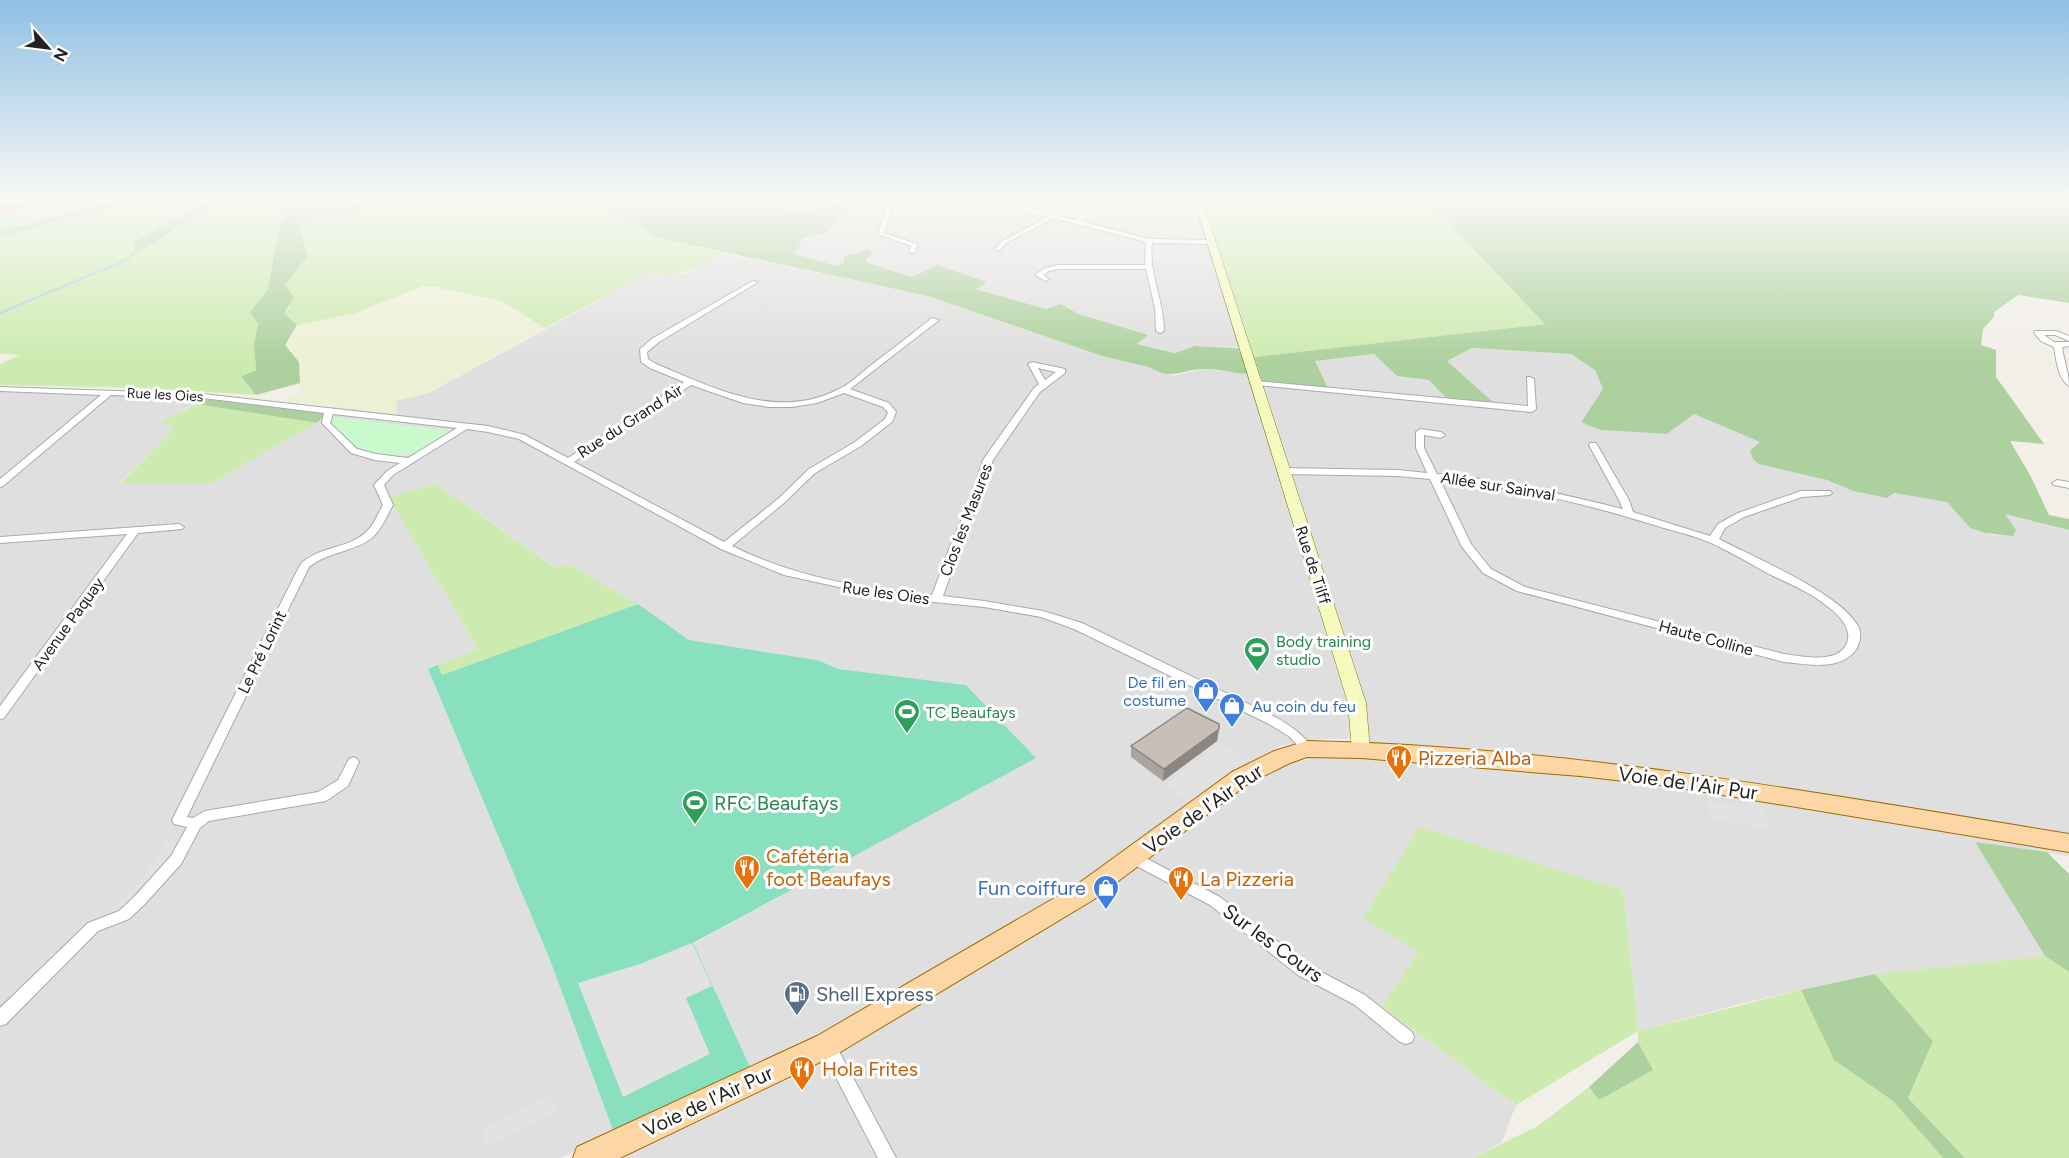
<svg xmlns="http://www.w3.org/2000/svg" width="2069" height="1158" font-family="Figtree,sans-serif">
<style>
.residential{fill:#e0dfdf}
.farmland{fill:#eef0d5}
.grass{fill:#cdebb0}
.forest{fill:#add19e}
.park{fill:#c8facc}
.pitch{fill:#88e0be}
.parking{fill:#e2e2e2}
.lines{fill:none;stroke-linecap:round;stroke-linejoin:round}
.stream{stroke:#aad3df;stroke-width:2}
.minor-casing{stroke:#a9a9a9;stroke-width:2}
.secondary-casing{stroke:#707d05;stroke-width:1}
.primary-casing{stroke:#a06b00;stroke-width:2}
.motorway-casing{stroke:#dc2a67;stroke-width:1}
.minor{fill:#fff;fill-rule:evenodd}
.secondary{fill:#f7fabf;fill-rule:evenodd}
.primary{fill:#fcd6a4;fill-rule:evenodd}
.motorway{fill:#e892a2;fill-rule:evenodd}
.wall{fill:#aba49e}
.shaded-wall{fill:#8b8681}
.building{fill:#c7bfb8;stroke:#8b8681;stroke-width:1.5}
.labels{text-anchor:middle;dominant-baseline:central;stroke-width:6;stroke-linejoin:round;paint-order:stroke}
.far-street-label{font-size:14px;fill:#222;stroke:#fff}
.street-label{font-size:16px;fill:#222;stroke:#fff}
.leisure-label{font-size:16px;fill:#27864d;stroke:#fff;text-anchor:start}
.shop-label{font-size:16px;fill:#366cbe;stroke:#fff;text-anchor:end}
.near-food-label{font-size:20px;fill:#c56008;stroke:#fff;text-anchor:start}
.near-street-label{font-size:20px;fill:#222;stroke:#fff}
.near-leisure-label{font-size:20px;fill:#27864d;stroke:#fff;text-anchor:start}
.near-shop-label{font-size:20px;fill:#366cbe;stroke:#fff;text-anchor:end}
.near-service-label{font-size:20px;fill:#4e5e75;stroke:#fff;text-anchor:start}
</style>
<rect width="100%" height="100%" fill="#f2efe9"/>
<g class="residential">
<path d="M793 199H842L838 205 802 210 789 209Z"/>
<path d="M863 199H1201L1250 347 1195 346 1175 353 1136 343 1147 335 1079 314 1069 307 1052 306 1047 309 975 288 986 282 912 277 867 263 866 259 872 255 873 251 851 253 845 262 837 266 795 254 803 238 825 234 842 212Z"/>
<path d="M722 253 928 296 1102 356 1150 367 1173 376 1203 369 1250 374 1352 702V732L1348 739H1322L1280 746 1248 763 1079 887 860 1015 751 1069 693 944 1035 757 966 685 839 669 817 660 689 640 638 604 568 564 557 568 436 484 389 498 478 649 428 669 550 960 614 1133 561 1158H0V391L113 394 204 399 159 423 175 426 170 430H173L119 483H212L317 423 333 407 397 414 396 401 429 393 650 272 659 274H685Z"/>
<path d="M1472 348 1571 354 1595 370 1603 389 1581 421 1600 430 1667 434 1694 414 1761 442 1801 472 1827 480 1853 491 1893 493 1947 502 1970 528 1985 533 1998 536 2004 513 2069 530V856L1976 843 2045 956 1875 974 1743 1003 1639 1031 1623 890 1418 952 1383 1008 1516 1105 1502 1142 1472 1158H613L741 1095 860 1041 1193 825 1248 786 1291 762 1339 755 1368 743 1365 700 1262 381 1327 387 1315 361 1374 354 1397 376 1429 380 1447 399 1492 402 1447 361Z"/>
</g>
<path class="farmland" d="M423 286H431L502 301 545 328 429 393 396 401 397 414 283 401 301 391 299 362 285 345 297 325 356 313Z"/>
<g class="grass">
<path d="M66 199H124L0 232V213Z"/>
<path d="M138 199H220L192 210 136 242 147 249C175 230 199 207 233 200 251 196 275 199 294 199L279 228 268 289 250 312 258 323 254 345 256 370 241 378 256 395 138 388 0 385V364L20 355 0 354V237Z"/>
<path d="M391 199H589L659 238 722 253C696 267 681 280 650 272L545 328 502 301 431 286H423L356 313 297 325 284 313 290 307 285 285 307 257 299 223Z"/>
<path d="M1201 199H1426L1546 324 1254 357Z"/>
<path d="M196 404 317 423 212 483 119 484 172 431 169 430 174 426 159 423Z"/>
<path d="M436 484 556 568 568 564 638 604 442 675 438 665 478 649 388 497Z"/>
<path d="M1419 827 1623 890 1639 1031 1801 990 1834 1060 1893 1101 1943 1158H1472L1538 1126 1589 1087 1599 1100 1652 1070 1638 1042V1031L1516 1105 1382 1007 1418 952 1363 918Z"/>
<path d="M2045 956 2069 972V1158H1965L1908 1098 1933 1041 1875 974Z"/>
</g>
<g class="forest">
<path d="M124 199H138L0 237V232Z"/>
<path d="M220 199H234C216 205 199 212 183 223 166 233 155 247 135 252V242L192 210Z"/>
<path d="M294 199H353L350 204 373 199H391L299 223 307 257 285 285 294 298 284 313 297 325 285 345 299 362 300 383 256 395 241 377 256 370 254 344 258 324 250 312 268 289 279 228Z"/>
<path d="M589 199H793L789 209 802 210 838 205 842 199H863C859 207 851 212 842 212L825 234 803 238 795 254 837 266 844 262V256L867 250 874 253 866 259 867 263 912 277 937 265 987 282 976 289 1046 309 1061 304 1079 314 1148 335 1137 344 1175 353 1195 346 1238 348 1250 374C1235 374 1221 369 1206 369 1183 368 1173 382 1149 367L1102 356 928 296 659 238Z"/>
<path d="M1426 199H2069V303L2018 295 1994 312V317L1983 329 1981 345 1996 350V377L2044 444 2010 441 2030 475 2049 515 2069 519V530L2005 514 2016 530 2013 536 1985 533 1970 528 1947 502 1894 493 1887 498 1853 491 1827 480 1759 464 1753 459 1750 451 1760 442 1694 414 1667 434 1600 430 1581 422 1603 389 1595 370 1571 354 1472 348 1447 361 1493 402 1447 399 1429 380 1397 376 1374 354 1315 361 1328 388 1262 381 1254 357 1545 324Z"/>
<path d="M204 399 327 413 317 423 196 404Z"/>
<path d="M1975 842 2047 852 2069 874V972L2045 956Z"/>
<path d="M1875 974 1933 1041 1908 1098 1965 1158H1943L1893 1101 1834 1060 1801 990Z"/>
<path d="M1638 1042 1653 1070 1599 1100 1589 1087Z"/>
</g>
<path class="park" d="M334 417 455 431 417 452 401 456H385L356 447 329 421Z"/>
<path class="pitch" d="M638 604 689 640 817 660 839 669 966 685 1036 758 693 943 751 1069 614 1133 550 960 428 669 438 665 442 675Z"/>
<g class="parking">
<path d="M1221 744 1247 761 1191 804 1166 784Z"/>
<path d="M1707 801 1764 811 1770 830 1712 819Z"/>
<path d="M182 838 173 855 126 907 115 904 144 875 167 841Z"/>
<path d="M1104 887 1109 892 1022 946 879 1029Z"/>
<path d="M692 943 712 986 686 998 710 1054 623 1097 578 983 640 964Z"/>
<path d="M552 1095 557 1112 485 1148 481 1130Z"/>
</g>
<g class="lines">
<path class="stream" d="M0 313 126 260 173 223 200 208 229 199"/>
<defs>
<g id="minor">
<path d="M889 199H895L884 233 917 244 918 245 914 253 909 252 911 246 878 234Z"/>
<path d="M983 199H994L1074 220 1111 199H1119L1080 221 1149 239 1212 240 1215 242 1212 244 1152 243C1148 273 1164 300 1164 331L1160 333 1156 331 1155 308 1146 269H1058L1049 271 1043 275 1049 279 1046 281 1035 275 1045 268 1058 265H1145L1146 242 1054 218 1006 243 1000 250H996L995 249 1002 241 1048 217Z"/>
<path d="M1129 199H1138L1166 210 1161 211Z"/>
<path d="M753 281 758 282 659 342 647 352 648 359 656 364C714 388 779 422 841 388 851 383 861 373 870 366 891 350 912 334 932 318L939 320 850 389 889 403 896 412 892 422 861 446 815 473 784 503 732 546C794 577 864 589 932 595L951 544 968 505 983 460 1034 388 1039 384 1028 364 1032 362 1065 369V373L1040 392 993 460 978 505 961 544 943 596 984 601 1043 611 1082 623 1277 718C1292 727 1304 735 1313 749L1311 752 1307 754 1303 752 1290 737 1269 724 1074 629 1041 617 984 607 884 597 784 575 721 549 519 439 488 432 467 429 393 475 384 485 393 505C387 516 382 528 373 537 355 552 329 551 309 567L187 817 193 818 205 811 318 792 338 780 349 759 353 757 357 759 359 762 348 786 326 801 209 821 200 828 181 864 144 905 129 919 98 931 6 1024 0 1026V1008L88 923 119 911 134 897 171 856 187 827 174 824 172 820 300 565C318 545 350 550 368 530 375 523 378 513 383 505L374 485 387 471 400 463 375 460 351 453 322 423 324 413 203 398 111 395 3 486 0 487V479L101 395 0 391V387L203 394 488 426 525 435 568 458 684 382 650 368 641 362 640 349 653 338ZM1038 368 1056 372 1045 380ZM691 385 743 403 769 407H792L817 403 844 393 883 407 888 412 885 419 855 442 809 469 778 499 724 542 574 462ZM333 414 457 428 408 458 376 454 357 449 330 423Z"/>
<path d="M2035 331H2056L2069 336V341L2055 335H2044L2054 342H2069V346L2062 347C2064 361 2069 373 2069 386 2058 379 2056 359 2054 347L2041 341 2034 333Z"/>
<path d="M1527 377H1530L1534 379 1536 409 1532 412 1256 385 1252 383 1256 381 1528 406Z"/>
<path d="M1420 429 1441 432 1445 435 1441 438 1424 435V448L1437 474C1500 479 1561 494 1623 509L1619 500 1589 445 1590 443H1596L1629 500 1633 512 1710 536 1718 524 1738 513 1801 491H1830L1832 493 1830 495 1802 497 1744 517 1725 528 1719 539C1753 557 1840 593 1858 626 1862 633 1860 641 1857 648 1842 672 1807 664 1784 662L1517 591 1483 573 1462 547 1430 479 1398 476 1283 474 1278 471 1283 468 1398 470 1427 473 1416 448V432ZM1440 480C1512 486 1584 503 1654 525 1673 531 1693 535 1711 543 1731 552 1751 564 1771 575 1790 584 1811 593 1827 606 1838 614 1853 629 1847 643 1838 665 1802 656 1784 654L1525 587 1491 569 1471 544Z"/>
<path d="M2057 480 2069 482V488L2054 485 2052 483Z"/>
<path d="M179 524 184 527 182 529 138 533 4 718 0 719V706L127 534 0 543V537Z"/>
<path d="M1134 852 1220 897 1308 965 1365 995 1412 1032 1414 1037 1412 1042 1406 1044 1400 1042 1355 1005 1298 975 1210 905 1129 862 1127 858 1129 854Z"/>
<path d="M827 1037 833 1040 896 1158H878L819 1045 821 1040Z"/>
</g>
<path id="secondary" d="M1194 199H1202L1366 703 1370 750 1367 755 1361 757 1355 755 1352 750 1348 703Z"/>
<path id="primary" d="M1307 741C1563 746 1816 793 2069 834V852L1668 786 1580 776 1361 758 1307 757 1290 763 1248 784 1093 900 837 1054 620 1158H573L577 1147 817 1036 1075 886 1232 772 1274 751Z"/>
<path id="motorway" d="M31 199H53L0 212V206Z"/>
</defs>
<use href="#minor" class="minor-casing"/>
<use href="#secondary" class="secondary-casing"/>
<use href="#primary" class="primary-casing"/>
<use href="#motorway" class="motorway-casing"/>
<use href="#minor" class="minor"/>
<use href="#secondary" class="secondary"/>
<use href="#primary" class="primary"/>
<use href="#motorway" class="motorway"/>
</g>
<path class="wall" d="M1219 729 1217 741 1163 781 1131 757V746Z"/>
<path class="shaded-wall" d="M1219 729 1217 741 1163 781 1164 769Z"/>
<path class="building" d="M1187 708 1219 724V729L1164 769 1131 746Z"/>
<linearGradient id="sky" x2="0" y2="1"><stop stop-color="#8fc0e4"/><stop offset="0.55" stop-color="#f9f8f5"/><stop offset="1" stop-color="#f9f8f5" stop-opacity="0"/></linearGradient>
<rect width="2069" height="361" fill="url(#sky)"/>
<defs>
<symbol id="stadium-pin" viewBox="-11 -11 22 30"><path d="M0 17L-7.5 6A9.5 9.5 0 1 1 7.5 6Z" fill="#2e9e5b" stroke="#fff"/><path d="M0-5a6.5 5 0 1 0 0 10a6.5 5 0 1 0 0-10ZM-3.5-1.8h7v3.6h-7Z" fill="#fff"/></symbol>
<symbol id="shop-pin" viewBox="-11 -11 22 30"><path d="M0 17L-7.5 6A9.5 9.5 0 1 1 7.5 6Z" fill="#3f7fe0" stroke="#fff"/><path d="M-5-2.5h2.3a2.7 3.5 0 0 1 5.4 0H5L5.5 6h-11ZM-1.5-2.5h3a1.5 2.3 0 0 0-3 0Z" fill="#fff"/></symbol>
<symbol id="restaurant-pin" viewBox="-11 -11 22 30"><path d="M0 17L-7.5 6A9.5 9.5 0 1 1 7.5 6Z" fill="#e8710a" stroke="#fff"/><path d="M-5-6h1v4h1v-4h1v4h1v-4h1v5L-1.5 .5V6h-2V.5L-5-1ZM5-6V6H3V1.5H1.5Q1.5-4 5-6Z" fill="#fff"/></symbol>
<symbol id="fuel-pin" viewBox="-11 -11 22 30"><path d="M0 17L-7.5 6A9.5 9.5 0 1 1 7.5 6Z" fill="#5c6f8a" stroke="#fff"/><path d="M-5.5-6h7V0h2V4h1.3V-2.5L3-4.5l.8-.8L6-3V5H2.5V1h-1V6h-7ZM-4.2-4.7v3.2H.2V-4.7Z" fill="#fff"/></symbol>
</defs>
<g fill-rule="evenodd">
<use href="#stadium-pin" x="1242" y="635" width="30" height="40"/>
<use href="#shop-pin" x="1191" y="676" width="30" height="40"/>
<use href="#shop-pin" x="1217" y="691" width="30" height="40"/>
<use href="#stadium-pin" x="892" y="697" width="30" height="40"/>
<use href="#restaurant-pin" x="1384" y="743" width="30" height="40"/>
<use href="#stadium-pin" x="680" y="788" width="30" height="40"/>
<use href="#restaurant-pin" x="732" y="853" width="30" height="40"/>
<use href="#restaurant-pin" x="1166" y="864" width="30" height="40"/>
<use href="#shop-pin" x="1091" y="873" width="30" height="40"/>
<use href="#fuel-pin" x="782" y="979" width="30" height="40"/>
<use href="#restaurant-pin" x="787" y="1054" width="30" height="40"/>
</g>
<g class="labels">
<g class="far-street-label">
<text transform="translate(165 395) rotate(3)">Rue les Oies</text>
</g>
<g class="street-label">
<text transform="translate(630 421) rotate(-33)">Rue du Grand Air</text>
<text transform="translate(1498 486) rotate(9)">Allée sur Sainval</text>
<text transform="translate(966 520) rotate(-69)">Clos les Masures</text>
<text transform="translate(1313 565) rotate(72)">Rue de Tilff</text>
<text transform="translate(886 593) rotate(8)">Rue les Oies</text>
<text transform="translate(68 624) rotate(-54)">Avenue Paquay</text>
<text transform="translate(1706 638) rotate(15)">Haute Colline</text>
<text transform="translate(262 652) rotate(-64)">Le Pré Lorint</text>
</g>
<g class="leisure-label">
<text x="1276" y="641">Body training<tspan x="1276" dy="18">studio</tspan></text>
<text x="926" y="712">TC Beaufays</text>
</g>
<g class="shop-label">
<text x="1186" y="682">De fil en<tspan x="1186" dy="18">costume</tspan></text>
<text x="1252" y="706" text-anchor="start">Au coin du feu</text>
</g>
<g class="near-food-label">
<text x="1418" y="758">Pizzeria Alba</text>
<text x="766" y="856">Cafétéria<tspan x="766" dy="23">foot Beaufays</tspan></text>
<text x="1200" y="879">La Pizzeria</text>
<text x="822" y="1069">Hola Frites</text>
</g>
<g class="near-street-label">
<text transform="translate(1688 783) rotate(8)">Voie de l'Air Pur</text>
<text transform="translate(1203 809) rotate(-35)">Voie de l'Air Pur</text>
<text transform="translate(1273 943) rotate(36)">Sur les Cours</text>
<text transform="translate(708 1101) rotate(-25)">Voie de l'Air Pur</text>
</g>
<g class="near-leisure-label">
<text x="714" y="803">RFC Beaufays</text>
</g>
<g class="near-shop-label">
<text x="1086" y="888">Fun coiffure</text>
</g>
<g class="near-service-label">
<text x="816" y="994">Shell Express</text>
</g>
</g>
<g transform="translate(48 48) rotate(118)" stroke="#ffffff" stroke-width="4.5" paint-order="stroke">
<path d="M0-4.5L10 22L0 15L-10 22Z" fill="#222222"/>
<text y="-9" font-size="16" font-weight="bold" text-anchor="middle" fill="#222222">N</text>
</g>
</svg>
